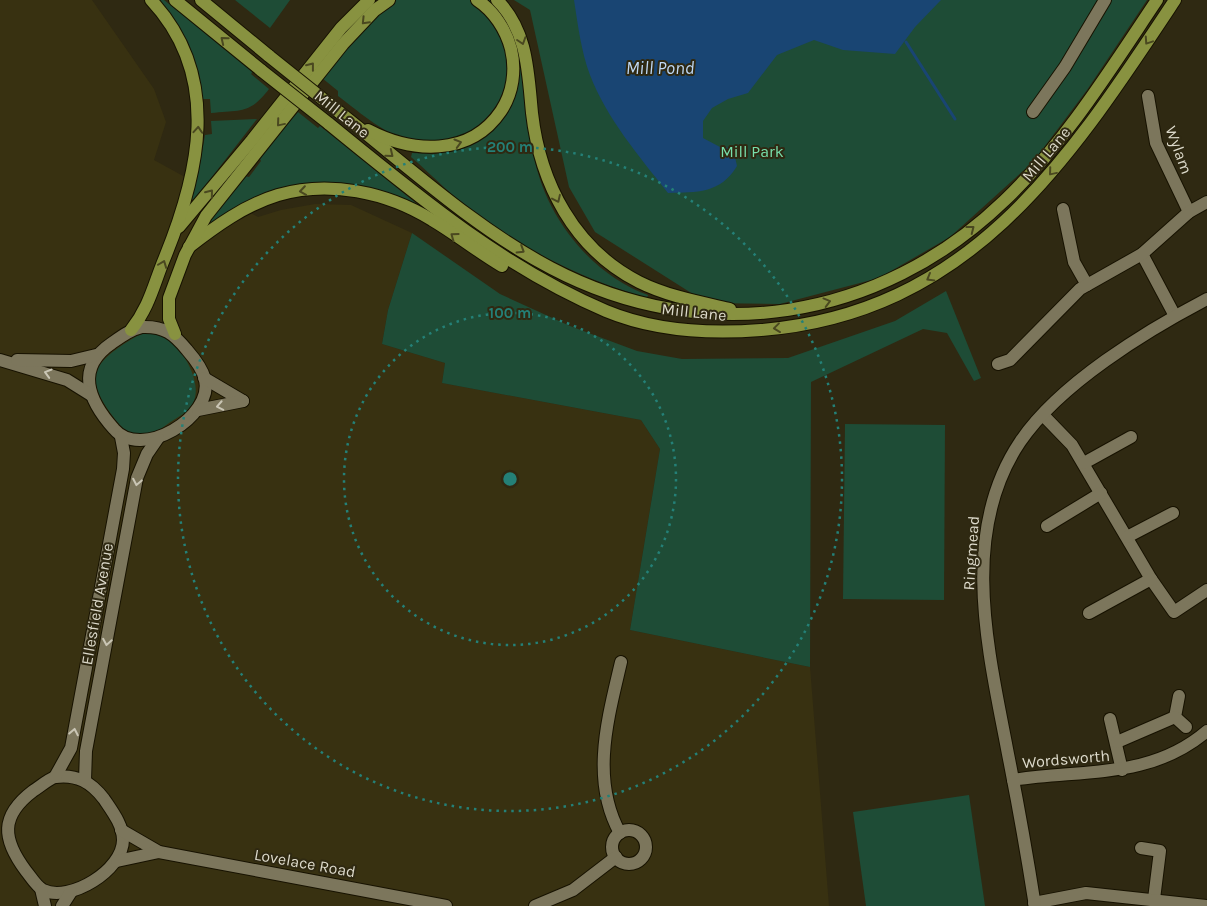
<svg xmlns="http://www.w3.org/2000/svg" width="1207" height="906" font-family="Karla,sans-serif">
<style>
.built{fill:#383111}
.green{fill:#1e4c36}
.water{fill:#194573}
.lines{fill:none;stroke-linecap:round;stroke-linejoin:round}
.stream{stroke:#194573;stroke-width:3}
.minor-casing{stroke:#171200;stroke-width:14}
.major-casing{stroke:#171200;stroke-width:14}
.minor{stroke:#7c765c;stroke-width:12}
.major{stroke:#889240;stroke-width:12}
.major-bridge-casing{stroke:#171200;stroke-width:14;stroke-linecap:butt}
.major-bridge{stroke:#889240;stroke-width:12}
.oneway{stroke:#4a4820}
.oneway2{stroke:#cac6b5}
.ring{fill:none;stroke:#248077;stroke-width:2.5;stroke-dasharray:2.5 5}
.labels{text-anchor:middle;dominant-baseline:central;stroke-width:4;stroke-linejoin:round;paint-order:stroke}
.street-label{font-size:16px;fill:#dddacb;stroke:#2f2912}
.park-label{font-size:16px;fill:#78dfac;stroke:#2f2912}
.water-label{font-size:18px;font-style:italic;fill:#bfd9f6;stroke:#2f2912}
.centre{fill:#248077;stroke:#2f2912;stroke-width:2.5}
.ring-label{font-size:15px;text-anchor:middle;font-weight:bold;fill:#248077;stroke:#2f2912;stroke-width:4;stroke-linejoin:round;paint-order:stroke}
</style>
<rect width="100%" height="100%" fill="#2f2912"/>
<path class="built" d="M0 0H92L154 89 166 122 154 160 258 217 281 210 315 204 351 205 412 233 388 310 382 344 445 363 442 383 641 420 660 449 630 630 810 667 829 906H0Z"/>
<g class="green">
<path d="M157 0H164L253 71 251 74 269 89C250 114 241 110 211 113L210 99H202Z"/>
<path d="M235 0H290L270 28Z"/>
<path d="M395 0C408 0 463 0 471 0 479 4 485 13 490 19 494 23 500 29 502 34 526 91 477 151 417 142 388 138 361 113 338 96V91L322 78 362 29Z"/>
<path d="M488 0H492L497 5C505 18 515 31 520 45 523 53 523 65 524 75 527 100 529 125 533 150 542 212 589 274 648 295L647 298C586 280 532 254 480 217 456 200 434 177 411 157L412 153 435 154 470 144 517 83 502 14Z"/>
<path d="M514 0H1147L1087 90 1033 162 950 237 879 278 780 304 707 303 595 232 569 187 530 10Z"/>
<path d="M298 112 318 128 320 126 427 212 356 188 243 204 227 212 205 228 245 176 249 177 261 161 259 157Z"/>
<path d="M257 119 194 200 191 199 199 170 205 135 212 134 211 121Z"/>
<path d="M412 233 500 294 570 326 637 351 682 359 788 358 895 321 946 291 981 378 974 381 947 333 923 329 811 382 810 667 630 630 660 449 641 420 442 383 445 363 382 344 388 310Z"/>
<path d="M145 333C152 333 161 334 167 338 183 349 202 382 194 401 189 412 178 417 169 423 161 429 151 436 141 436 127 435 119 425 111 414 91 385 87 370 118 348 127 342 135 336 145 333Z"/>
<path d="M845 424 945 425 944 600 843 599Z"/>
<path d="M969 795 985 906H866L853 812Z"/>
</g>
<path class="water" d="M574 0H941L915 27 895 54 843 50 814 40 777 55 748 93 728 99 712 108 703 121V138L720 147 733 148 737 166C720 194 697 192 668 193 639 156 607 119 590 75 581 51 578 25 574 0Z"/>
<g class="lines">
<path class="stream" d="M906 42 955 119"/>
<defs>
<g id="minor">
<path d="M1148 96 1156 143 1189 212"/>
<path d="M1033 112 1065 67 1105 0"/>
<path d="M1063 209 1074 262 1087 285"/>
<path d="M1142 254 1175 316"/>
<path d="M142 327C164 326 174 334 187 350 194 358 202 368 205 379 214 417 141 461 114 429 88 400 75 368 112 343 122 336 130 330 142 327Z"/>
<path d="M0 360 67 380 91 395"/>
<path d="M17 360 71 361 96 355"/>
<path d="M998 364 1010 360 1080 289 1142 254 1189 212 1207 202"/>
<path d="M204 378 243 401"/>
<path d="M198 410 243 401"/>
<path d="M1043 415 1072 445 1151 579 1174 612 1207 590"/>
<path d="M1084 463 1131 437"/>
<path d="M1047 526 1101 493"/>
<path d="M1127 537 1173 513"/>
<path d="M1089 613 1151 579"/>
<path d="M1179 696 1175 717 1186 727"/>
<path d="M1110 719 1122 770"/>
<path d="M1117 742 1175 717"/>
<path d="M55 777C77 774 91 782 104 799 112 811 123 825 123 840 123 870 70 903 43 890 36 886 31 877 26 871 2 839 0 816 33 791 41 786 47 780 55 777Z"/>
<path d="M55 777 71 748 123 469 124 453 121 437"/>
<path d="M85 780 86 751 137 478 147 454 158 438"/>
<path d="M1013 780C1081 769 1150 780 1207 731"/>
<path d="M121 830 159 852 446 906"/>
<circle cx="629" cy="847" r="17"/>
<path d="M620 833C590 779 608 718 621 662"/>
<path d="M1141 848 1160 851 1154 899"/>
<path d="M117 861 159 852"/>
<path d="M41 889 45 906"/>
<path d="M1034 903 1086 893 1206 906"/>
<path d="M62 906 71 892"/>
<path d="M535 906 573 890 616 857"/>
<path d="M1035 906C1027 855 1018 804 1008 754 989 653 958 534 1020 442 1059 384 1146 331 1207 299"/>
</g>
<g id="major">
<path d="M175 0 262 71"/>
<path d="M201 0 269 56"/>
<path d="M497 0C528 31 528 73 532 113 540 183 574 249 639 282 667 296 699 302 730 309"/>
<path d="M339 112C408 166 473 227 551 268 705 349 879 321 1004 201 1065 143 1110 70 1157 0"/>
<path d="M328 123C415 194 502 267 606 311 654 331 710 334 761 330 971 313 1069 160 1175 0"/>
<path d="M368 130C412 153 470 157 501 111 513 93 516 70 511 49 506 30 494 11 477 0"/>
<path d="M179 227 252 140 341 28 369 0"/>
<path d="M189 247C216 226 245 205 278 195 329 180 387 192 432 220 456 234 478 252 502 266"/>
<path d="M131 330C149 307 153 287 163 262 199 175 223 77 151 0"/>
<path d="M175 334 169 319V298L185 255 206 216 343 44 375 10 389 0"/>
</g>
</defs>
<use href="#minor" class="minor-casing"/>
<use href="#major" class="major-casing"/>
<use href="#minor" class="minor"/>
<use href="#major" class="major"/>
<defs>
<g id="major-bridge">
<path d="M269 56 339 112"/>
<path d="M262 71 328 123"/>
</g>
</defs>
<use href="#major-bridge" class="major-bridge-casing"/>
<use href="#major-bridge" class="major-bridge"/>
</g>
<defs><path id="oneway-chevron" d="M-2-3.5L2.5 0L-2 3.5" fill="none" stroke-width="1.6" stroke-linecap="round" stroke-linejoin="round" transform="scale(1.25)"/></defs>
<g class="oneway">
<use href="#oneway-chevron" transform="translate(365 21) rotate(134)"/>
<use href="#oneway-chevron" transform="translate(224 40) rotate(-141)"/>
<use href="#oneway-chevron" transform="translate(522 41) rotate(72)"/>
<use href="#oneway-chevron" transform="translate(1148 41) rotate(124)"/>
<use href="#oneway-chevron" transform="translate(311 66) rotate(-52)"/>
<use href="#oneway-chevron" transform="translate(280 123) rotate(130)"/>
<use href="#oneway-chevron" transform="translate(198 130) rotate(-86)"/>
<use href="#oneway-chevron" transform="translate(458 143) rotate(-16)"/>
<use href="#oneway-chevron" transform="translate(390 154) rotate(39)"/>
<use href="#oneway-chevron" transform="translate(1052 172) rotate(130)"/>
<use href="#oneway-chevron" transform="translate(303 191) rotate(172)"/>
<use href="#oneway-chevron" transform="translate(210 193) rotate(-51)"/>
<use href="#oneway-chevron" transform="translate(557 199) rotate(65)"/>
<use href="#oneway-chevron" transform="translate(971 229) rotate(-38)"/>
<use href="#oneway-chevron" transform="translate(454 236) rotate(-144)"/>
<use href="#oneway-chevron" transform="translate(521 250) rotate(32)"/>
<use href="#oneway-chevron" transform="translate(163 264) rotate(-69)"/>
<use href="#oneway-chevron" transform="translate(930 278) rotate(150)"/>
<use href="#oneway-chevron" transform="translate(827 302) rotate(-15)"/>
<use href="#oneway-chevron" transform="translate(777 328) rotate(173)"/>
</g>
<g class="oneway2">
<use href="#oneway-chevron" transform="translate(48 373) rotate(-164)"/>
<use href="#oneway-chevron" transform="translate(220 406) rotate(169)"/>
<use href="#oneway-chevron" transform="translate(137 482) rotate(101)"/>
<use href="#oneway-chevron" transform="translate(107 642) rotate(100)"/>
<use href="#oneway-chevron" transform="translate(74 732) rotate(-79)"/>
</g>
<g class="ring">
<circle cx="510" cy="479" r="166"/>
<circle cx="510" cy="479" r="332"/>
</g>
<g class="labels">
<g class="street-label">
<text transform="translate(342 114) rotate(39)">Mill Lane</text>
<text transform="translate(1179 150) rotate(70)">Wylam</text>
<text transform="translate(1046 154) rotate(-50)">Mill Lane</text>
<text transform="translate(694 312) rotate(6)">Mill Lane</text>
<text transform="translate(971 553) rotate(-86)">Ringmead</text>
<text transform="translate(97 604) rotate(-80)">Ellesfield Avenue</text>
<text transform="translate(1066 759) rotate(-5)">Wordsworth</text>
<text transform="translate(305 863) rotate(10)">Lovelace Road</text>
</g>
<g class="park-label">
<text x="752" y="151">Mill Park</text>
</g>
<g class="water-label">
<text x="660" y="68">Mill Pond</text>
</g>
</g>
<circle cx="510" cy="479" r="8" class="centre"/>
<g class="ring-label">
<text x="510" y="152">200 m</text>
<text x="510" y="318">100 m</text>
</g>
</svg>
